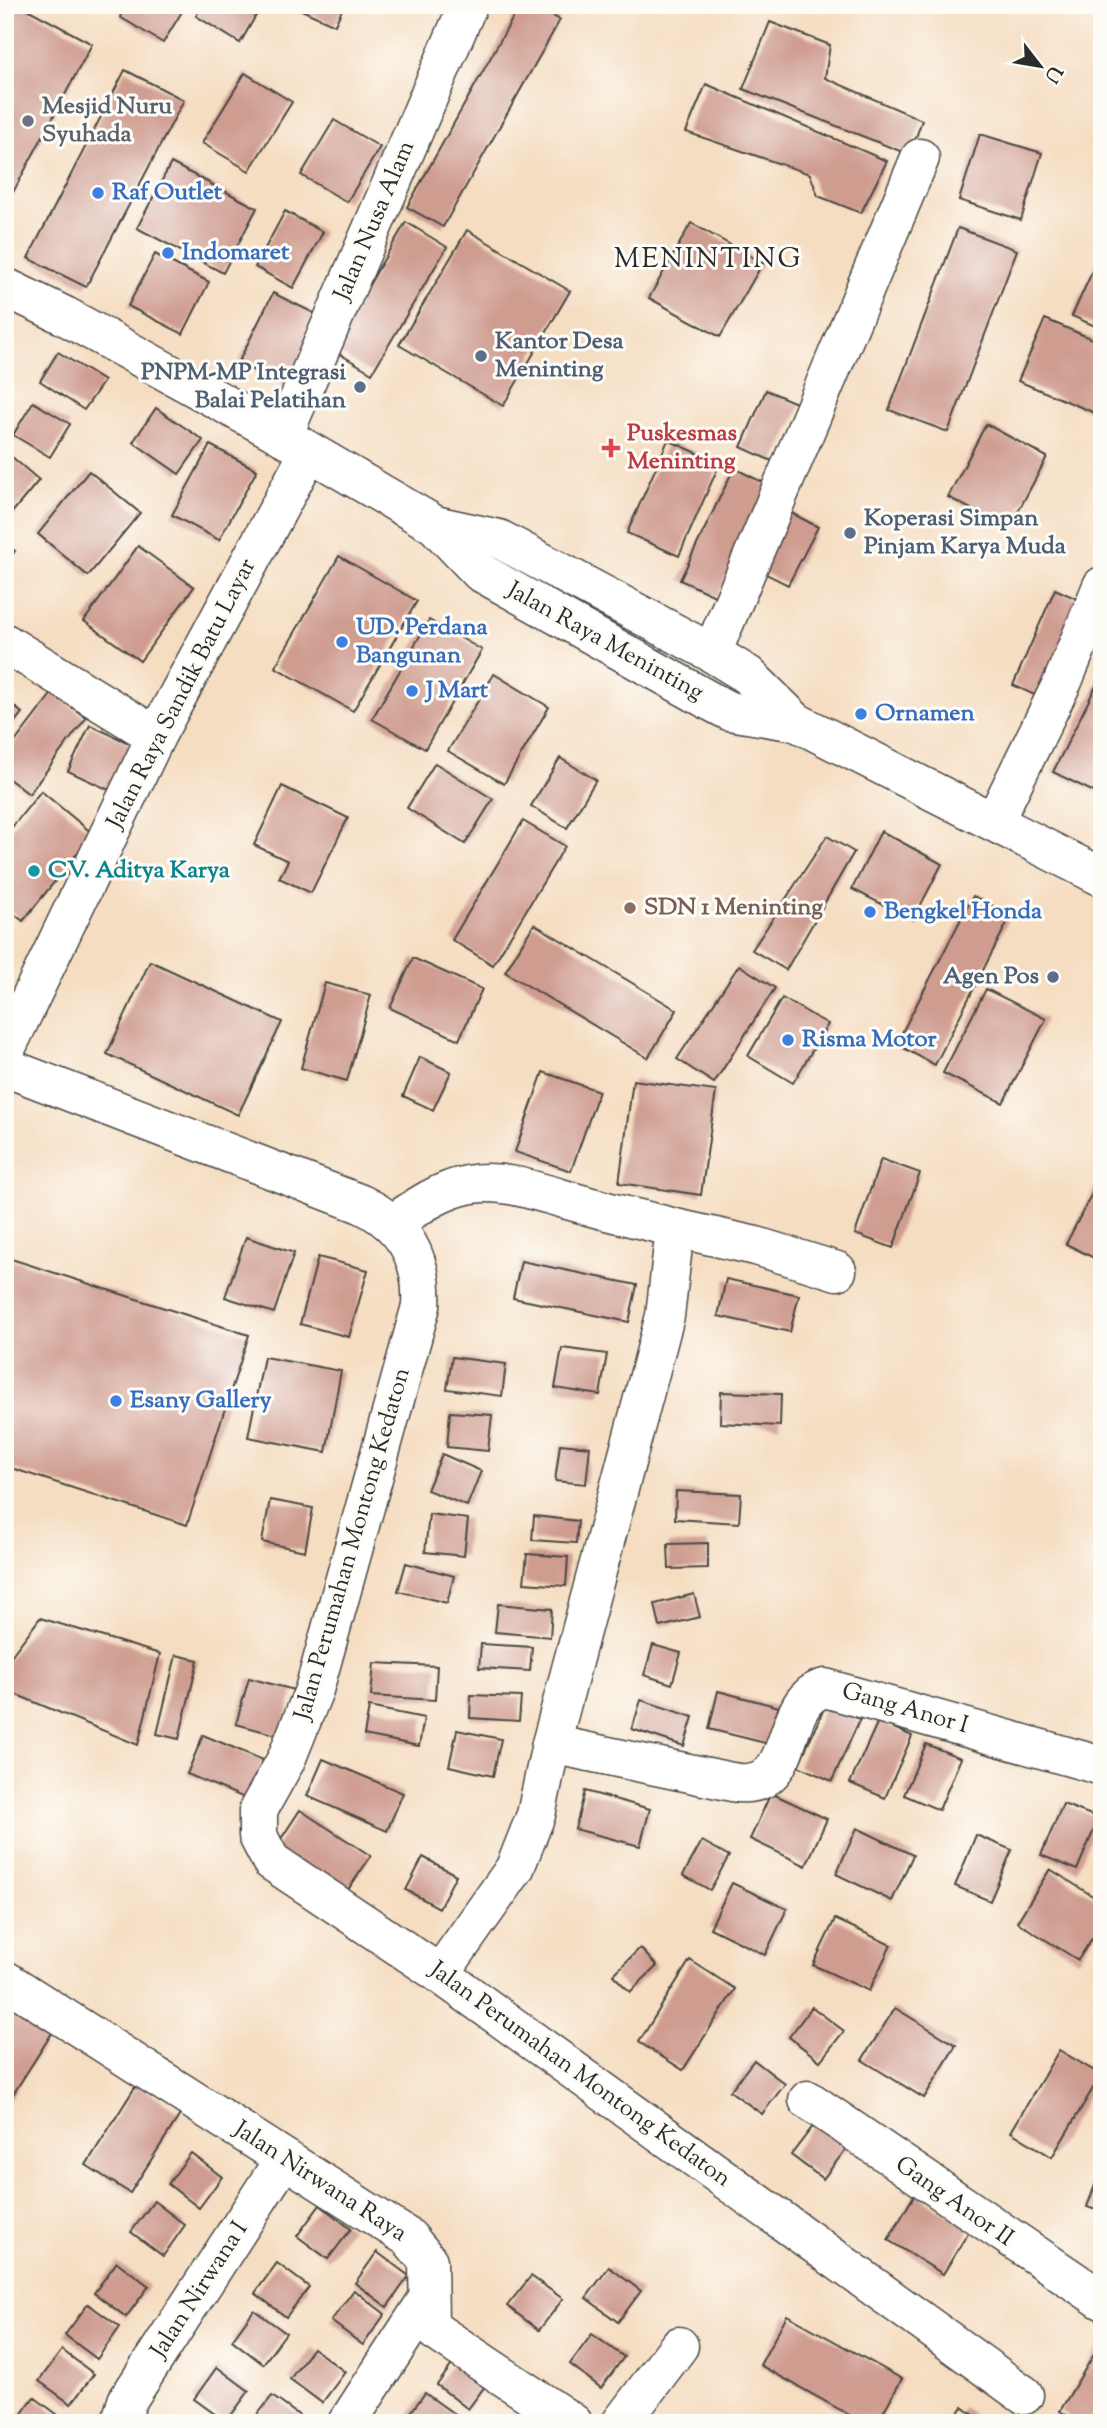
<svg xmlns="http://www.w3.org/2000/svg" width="1107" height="2428" font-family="'Sorts Mill Goudy',serif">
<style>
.building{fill:#cf9c90}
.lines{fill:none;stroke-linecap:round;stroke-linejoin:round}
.minor-casing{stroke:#494642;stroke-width:41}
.major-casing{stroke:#494642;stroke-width:41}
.highway-casing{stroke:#494642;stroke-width:41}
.minor{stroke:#fff;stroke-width:38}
.major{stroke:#fff;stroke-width:38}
.highway{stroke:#fff;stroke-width:38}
.worship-dot{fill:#6b7280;stroke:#fdfcf7;stroke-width:2.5}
.shop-dot{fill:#3f7fe0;stroke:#fdfcf7;stroke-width:2.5}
.service-dot{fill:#5c6f8a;stroke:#fdfcf7;stroke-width:2.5}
.health-dot{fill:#e0444e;stroke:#fdfcf7;stroke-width:2.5}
.culture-dot{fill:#0f9aa8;stroke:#fdfcf7;stroke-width:2.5}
.education-dot{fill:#8d6e63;stroke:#fdfcf7;stroke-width:2.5}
.labels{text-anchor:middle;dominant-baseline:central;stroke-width:6;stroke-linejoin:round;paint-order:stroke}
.worship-label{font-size:24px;font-weight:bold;fill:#5b616d;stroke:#fdfcf7;text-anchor:start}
.shop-label{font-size:24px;font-weight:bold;fill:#366cbe;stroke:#fdfcf7;text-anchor:start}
.street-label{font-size:24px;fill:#2b2b2b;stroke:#fdfcf7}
.service-label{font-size:24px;font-weight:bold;fill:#4e5e75;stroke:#fdfcf7;text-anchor:start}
.health-label{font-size:24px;font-weight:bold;fill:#be3a42;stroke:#fdfcf7;text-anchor:start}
.culture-label{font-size:24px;font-weight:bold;fill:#0d838f;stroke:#fdfcf7;text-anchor:start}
.education-label{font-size:24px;font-weight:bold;fill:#785e54;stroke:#fdfcf7;text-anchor:start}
.quarter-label{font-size:28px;letter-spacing:2px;fill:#2b2b2b;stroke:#fdfcf7}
</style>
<rect width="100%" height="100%" fill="#fdfcf7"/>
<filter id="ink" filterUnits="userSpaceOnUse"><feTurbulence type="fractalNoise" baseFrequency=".0143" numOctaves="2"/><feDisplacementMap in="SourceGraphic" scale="14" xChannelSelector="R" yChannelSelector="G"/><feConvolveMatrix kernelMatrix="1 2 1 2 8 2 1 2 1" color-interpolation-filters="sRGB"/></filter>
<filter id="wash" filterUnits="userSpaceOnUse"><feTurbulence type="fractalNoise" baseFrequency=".00686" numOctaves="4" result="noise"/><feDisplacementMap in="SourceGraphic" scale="28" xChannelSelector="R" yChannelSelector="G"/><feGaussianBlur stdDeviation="1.57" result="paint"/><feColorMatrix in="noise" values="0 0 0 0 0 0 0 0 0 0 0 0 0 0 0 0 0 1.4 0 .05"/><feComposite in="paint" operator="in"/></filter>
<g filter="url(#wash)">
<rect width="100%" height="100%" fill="#f5ddc1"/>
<g id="blocks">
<g class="building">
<path d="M5 5H20L92 44 9 200 5 198Z"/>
<path d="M127 5H186L163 43 120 17Z"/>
<path d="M203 5H262L240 43 196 16Z"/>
<path d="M299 5H344L335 25 297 8Z"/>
<path d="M520 5H533L560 20 443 227 407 207Z"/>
<path d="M770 22 830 45 825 78 922 120 910 155 743 89Z"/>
<path d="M125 70 184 100 86 287 28 258Z"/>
<path d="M245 73 292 102 249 171 202 143Z"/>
<path d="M706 84 887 161 861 213 818 196 810 174 686 132Z"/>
<path d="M334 120 380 147 347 202 301 175Z"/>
<path d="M980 134 1042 153 1021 220 959 200Z"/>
<path d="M171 163 257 208 223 273 137 228Z"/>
<path d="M285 211 323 232 293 288 255 267Z"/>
<path d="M406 222 447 247 372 373 331 349Z"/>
<path d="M691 223 763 263 720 337 649 298Z"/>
<path d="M958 228 1017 250 948 432 889 410Z"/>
<path d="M467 230 570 291 503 406 399 345Z"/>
<path d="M155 254 209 282 183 334 128 306Z"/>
<path d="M1097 261 1102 263V329L1072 316Z"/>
<path d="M273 293 326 319 292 389 238 363Z"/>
<path d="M1045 319 1102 343V416L1018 381Z"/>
<path d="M58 352 104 381 84 410 40 381Z"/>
<path d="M766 390 801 405 774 462 741 447Z"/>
<path d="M33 402 70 424 50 457 13 435Z"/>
<path d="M156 408 203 440 179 474 133 442Z"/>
<path d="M986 424 1047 457 1009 529 948 497Z"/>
<path d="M668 440 720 463 679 556 627 533Z"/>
<path d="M210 445 257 470 219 540 172 515Z"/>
<path d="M5 451 39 480 10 515 5 511Z"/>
<path d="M734 468 770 486 717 597 680 580Z"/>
<path d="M89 471 140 513 88 576 38 534Z"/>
<path d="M782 508 818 527 788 585 752 567Z"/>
<path d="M5 543 15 551 5 565Z"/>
<path d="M138 546 194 587 140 661 84 621Z"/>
<path d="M339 556 417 601 353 711 275 667Z"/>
<path d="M1055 589 1086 603 1043 699 1013 685Z"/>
<path d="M429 620 482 650 425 749 372 719Z"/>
<path d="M494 674 549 707 504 784 448 751Z"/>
<path d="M1102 674V796L1053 772Z"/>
<path d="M53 692 86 718 29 794 5 776V755Z"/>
<path d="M5 699 22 713 5 734Z"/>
<path d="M90 725 131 744 109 790 68 771Z"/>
<path d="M560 758 596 780 567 828 531 806Z"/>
<path d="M435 763 493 799 465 844 407 808Z"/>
<path d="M282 786 348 818 311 893 279 878 288 861 254 845Z"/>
<path d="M41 791 93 834 23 921 5 907V836Z"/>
<path d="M523 821 565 846 493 965 452 940Z"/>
<path d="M881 831 942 864 913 920 852 889Z"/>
<path d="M827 836 854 852 786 970 752 950Z"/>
<path d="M973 896 1011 915 935 1065 896 1044Z"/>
<path d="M534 924 677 1010 648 1058 505 972Z"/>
<path d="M413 958 482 989 459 1040 390 1008Z"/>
<path d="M150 961 282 1022 238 1115 107 1054Z"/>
<path d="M739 965 775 988 714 1083 677 1059Z"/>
<path d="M325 983 371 995 347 1081 301 1068Z"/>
<path d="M986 989 1046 1019 1003 1103 943 1073Z"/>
<path d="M782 998 828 1024 793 1083 748 1056Z"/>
<path d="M420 1057 451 1072 433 1110 403 1096Z"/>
<path d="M543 1072 599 1091 571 1171 515 1152Z"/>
<path d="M633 1080 716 1091 701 1195 619 1183Z"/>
<path d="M881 1159 920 1173 893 1248 855 1234Z"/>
<path d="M1102 1174V1262L1066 1244Z"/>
<path d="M246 1237 294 1253 274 1313 225 1297Z"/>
<path d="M5 1257 249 1335 187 1525 5 1466Z"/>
<path d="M318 1257 368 1270 349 1337 300 1324Z"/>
<path d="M521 1261 637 1285 629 1322 513 1298Z"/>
<path d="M726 1279 799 1295 790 1332 718 1316Z"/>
<path d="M562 1348 607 1354 600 1395 555 1388Z"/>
<path d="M264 1357 341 1371 326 1452 248 1437Z"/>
<path d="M452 1357 506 1364 502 1396 447 1389Z"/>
<path d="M721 1392 781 1394 780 1426 720 1423Z"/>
<path d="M450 1412 492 1415 488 1451 447 1447Z"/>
<path d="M560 1444 590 1447 586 1484 555 1481Z"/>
<path d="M442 1454 481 1471 467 1506 427 1490Z"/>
<path d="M676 1491 741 1494 739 1523 675 1519Z"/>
<path d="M270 1500 313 1508 305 1551 262 1542Z"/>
<path d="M429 1514 468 1519 464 1556 425 1552Z"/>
<path d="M534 1516 578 1521 576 1543 532 1540Z"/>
<path d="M708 1543V1568L669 1569 668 1544Z"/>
<path d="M527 1554 568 1557 566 1586 524 1583Z"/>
<path d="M406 1563 454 1576 447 1603 398 1591Z"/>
<path d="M694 1594 700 1617 660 1627 655 1604Z"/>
<path d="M498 1604 552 1609 550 1637 495 1632Z"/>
<path d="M40 1618 160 1654 138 1745 5 1690V1664Z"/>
<path d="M481 1644 532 1647 530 1671 479 1668Z"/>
<path d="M653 1645 681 1653 672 1684 644 1675Z"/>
<path d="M176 1655 198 1660 179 1739 157 1734Z"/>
<path d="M374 1663 437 1666 435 1700 371 1696Z"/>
<path d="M249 1678 294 1690 281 1736 236 1724Z"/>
<path d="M718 1691 783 1708 773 1745 709 1729Z"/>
<path d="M471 1695 521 1697 519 1721 470 1718Z"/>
<path d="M641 1700 693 1717 684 1746 632 1729Z"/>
<path d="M826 1704 860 1719 832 1781 798 1766Z"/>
<path d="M369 1707 424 1718 419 1746 364 1735Z"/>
<path d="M878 1721 912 1736 885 1798 850 1783Z"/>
<path d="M457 1730 501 1739 493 1776 449 1766Z"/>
<path d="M203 1735 263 1760 247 1799 187 1774Z"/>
<path d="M926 1744 961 1758 939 1810 904 1795Z"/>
<path d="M323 1759 403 1793 387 1831 307 1796Z"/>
<path d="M585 1791 650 1809 640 1846 575 1829Z"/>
<path d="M771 1793 827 1819 806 1866 750 1839Z"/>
<path d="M1063 1804 1099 1818 1077 1870 1041 1855Z"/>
<path d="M300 1810 371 1856 343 1897 273 1851Z"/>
<path d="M857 1828 913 1855 892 1901 836 1874Z"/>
<path d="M976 1835 1012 1850 990 1901 955 1886Z"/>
<path d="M702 1841 729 1856 710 1890 683 1875Z"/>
<path d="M423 1857 456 1875 439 1908 406 1890Z"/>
<path d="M1050 1869 1102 1902V1923L1078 1960 1017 1922Z"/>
<path d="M732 1883 787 1909 765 1955 710 1928Z"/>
<path d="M835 1919 891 1945 869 1991 813 1965Z"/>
<path d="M640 1948 657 1966 630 1992 613 1975Z"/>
<path d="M690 1960 735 1989 683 2070 639 2042Z"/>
<path d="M8 2005 52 2033 5 2107V2009Z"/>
<path d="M812 2007 844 2031 820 2061 789 2037Z"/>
<path d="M895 2008 956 2045 924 2098 862 2060Z"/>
<path d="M1059 2050 1101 2075 1052 2157 1011 2132Z"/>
<path d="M754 2060 785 2084 762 2114 730 2091Z"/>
<path d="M137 2084 181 2113 130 2193 86 2165Z"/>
<path d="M814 2125 846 2149 823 2179 791 2155Z"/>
<path d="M191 2153 222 2177 199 2208 168 2184Z"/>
<path d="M1102 2166V2212L1087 2207Z"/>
<path d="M915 2194 971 2228 943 2274 888 2240Z"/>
<path d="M154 2201 185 2225 163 2256 131 2232Z"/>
<path d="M320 2205 351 2229 328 2259 297 2236Z"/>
<path d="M377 2252 409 2276 387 2307 355 2283Z"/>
<path d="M117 2262 149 2286 126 2317 94 2293Z"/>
<path d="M277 2263 309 2287 286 2317 255 2293Z"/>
<path d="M609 2267 641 2291 618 2322 586 2298Z"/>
<path d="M531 2276 563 2299 539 2330 507 2306Z"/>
<path d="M354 2290 385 2314 363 2345 331 2321Z"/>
<path d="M88 2304 120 2327 97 2359 65 2335Z"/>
<path d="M254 2310 286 2333 263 2364 232 2340Z"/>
<path d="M787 2315 902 2379 877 2423H864L760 2365Z"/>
<path d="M592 2334 624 2357 601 2388 570 2364Z"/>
<path d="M1102 2341V2423H1079L1060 2411Z"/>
<path d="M313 2348 345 2372 322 2403 290 2379Z"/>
<path d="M62 2350 94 2374 71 2404 39 2381Z"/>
<path d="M460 2354 491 2378 468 2409 437 2385Z"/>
<path d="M217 2367 249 2391 226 2422 194 2399Z"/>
<path d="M425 2393 457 2416 452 2423H403Z"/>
<path d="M272 2396 304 2419 301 2423H251Z"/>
<path d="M34 2397 66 2421 65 2423H15Z"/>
<path d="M527 2400 556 2423H510Z"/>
<path d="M963 2407 984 2423H951Z"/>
</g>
</g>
</g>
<g filter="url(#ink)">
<use href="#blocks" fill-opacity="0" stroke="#494642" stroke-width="2"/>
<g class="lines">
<defs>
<g id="minor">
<path d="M283 436 468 5"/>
<path d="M5 643 156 736"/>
<path d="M712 653 920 158"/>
<path d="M994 822 1063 681 1102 586"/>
<path d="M5 1067 361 1204C404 1224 424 1259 421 1306L314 1690 286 1760 258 1810V1836L271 1861 440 1974 1024 2395"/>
<path d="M393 1224C472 1164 499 1181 585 1205 615 1214 645 1220 675 1228L665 1316 551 1744 536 1815 515 1868 440 1974"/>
<path d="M675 1228 756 1246 837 1271"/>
<path d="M551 1744 732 1782C802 1795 775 1700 825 1688L1102 1766"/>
<path d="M5 1980 409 2238 428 2261 429 2322 435 2331 573 2423"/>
<path d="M808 2100 1102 2300"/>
<path d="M125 2423 123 2414 127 2401 284 2159"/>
<path d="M347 2423 427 2300"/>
<path d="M621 2423 679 2346"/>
</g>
<path id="major" d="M5 1051 156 736 309 452"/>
<g id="highway">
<path d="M5 287 65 316 283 436 435 525 480 572 710 701 729 711 796 722"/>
<path d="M435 525 499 539 712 653 748 675 796 722 1102 877"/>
</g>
</defs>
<use href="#minor" class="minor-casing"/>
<use href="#major" class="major-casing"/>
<use href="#highway" class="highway-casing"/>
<use href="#minor" class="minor"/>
<use href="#major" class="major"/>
<use href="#highway" class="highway"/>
</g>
</g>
<circle class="worship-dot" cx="28" cy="121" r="7"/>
<g class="shop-dot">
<circle cx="98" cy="193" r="7"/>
<circle cx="168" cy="253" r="7"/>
<circle cx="342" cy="642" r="7"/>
<circle cx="412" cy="691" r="7"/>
<circle cx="861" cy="714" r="7"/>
<circle cx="870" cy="912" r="7"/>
<circle cx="788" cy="1040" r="7"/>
<circle cx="116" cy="1401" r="7"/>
</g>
<g class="service-dot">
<circle cx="481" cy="356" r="7"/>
<circle cx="360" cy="387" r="7"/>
<circle cx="850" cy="533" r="7"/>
<circle cx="1053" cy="977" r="7"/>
</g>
<path class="health-dot" d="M607.5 437.5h7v7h7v7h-7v7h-7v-7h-7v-7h7z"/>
<circle class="culture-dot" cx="34" cy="871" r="7"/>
<circle class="education-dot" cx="630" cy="908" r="7"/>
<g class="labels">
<g class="worship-label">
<text x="42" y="107">Mesjid Nuru<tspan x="42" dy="28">Syuhada</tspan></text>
</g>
<g class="shop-label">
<text x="112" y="193">Raf Outlet</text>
<text x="182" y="253">Indomaret</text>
<text x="356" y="628">UD. Perdana<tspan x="356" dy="28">Bangunan</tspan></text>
<text x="426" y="691">J Mart</text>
<text x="875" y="714">Ornamen</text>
<text x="884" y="912">Bengkel Honda</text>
<text x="802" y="1040">Risma Motor</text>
<text x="130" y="1401">Esany Gallery</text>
</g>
<g class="street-label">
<text transform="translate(375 221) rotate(-67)">Jalan Nusa Alam</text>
<text transform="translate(605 642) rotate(29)">Jalan Raya Meninting</text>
<text transform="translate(182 694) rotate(-63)">Jalan Raya Sandik Batu Layar</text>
<text transform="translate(353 1544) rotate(-74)">Jalan Perumahan Montong Kedaton</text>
<text transform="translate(905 1709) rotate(16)">Gang Anor I</text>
<text transform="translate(580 2075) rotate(36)">Jalan Perumahan Montong Kedaton</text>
<text transform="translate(320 2182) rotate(33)">Jalan Nirwana Raya</text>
<text transform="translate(954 2202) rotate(35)">Gang Anor II</text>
<text transform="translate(200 2290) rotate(-57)">Jalan Nirwana I</text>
</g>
<g class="service-label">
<text x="495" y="342">Kantor Desa<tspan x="495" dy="28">Meninting</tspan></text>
<text x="346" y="373" text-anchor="end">PNPM-MP Integrasi<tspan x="346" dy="28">Balai Pelatihan</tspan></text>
<text x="864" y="519">Koperasi Simpan<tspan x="864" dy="28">Pinjam Karya Muda</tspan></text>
<text x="1039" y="977" text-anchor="end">Agen Pos</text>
</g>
<g class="health-label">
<text x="627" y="434">Puskesmas<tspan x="627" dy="28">Meninting</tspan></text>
</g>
<g class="culture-label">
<text x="48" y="871">CV. Aditya Karya</text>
</g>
<g class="education-label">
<text x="644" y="908">SDN 1 Meninting</text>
</g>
<g class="quarter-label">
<text x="708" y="260">MENINTING</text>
</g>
</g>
<rect width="1107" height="2428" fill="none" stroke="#fdfcf7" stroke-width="28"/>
<g transform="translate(1040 66) rotate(121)" stroke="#fdfcf7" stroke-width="5" paint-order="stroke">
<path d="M0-5L12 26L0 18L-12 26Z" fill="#2b2b2b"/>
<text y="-10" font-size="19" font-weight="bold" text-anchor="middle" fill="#2b2b2b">U</text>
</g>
</svg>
